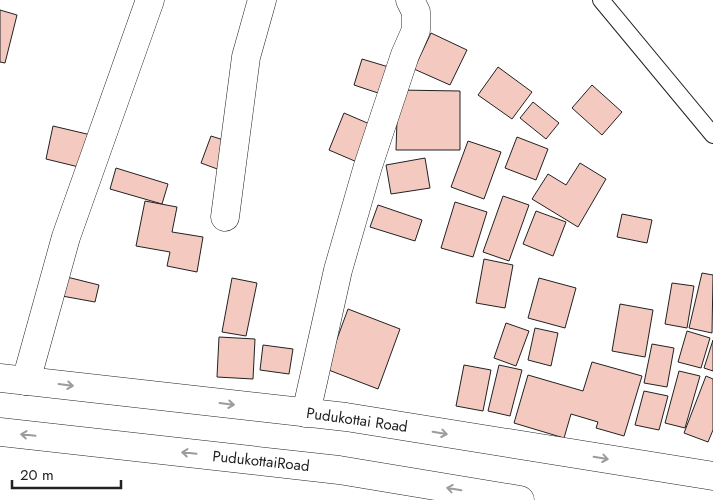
<svg xmlns="http://www.w3.org/2000/svg" width="713" height="500" font-family="Jost,sans-serif">
<style>
.building{fill:#f3c9c0;stroke:#222}
.lines{fill:none;stroke-linecap:round;stroke-linejoin:round}
.lane-casing{stroke:#222;stroke-width:18}
.street-casing{stroke:#222;stroke-width:29}
.highway-casing{stroke:#222;stroke-width:29}
.lane{stroke:#fff;stroke-width:16}
.street{stroke:#fff;stroke-width:28}
.highway{stroke:#fff;stroke-width:28}
.oneway{stroke:#9c9c9c}
.labels{text-anchor:middle;dominant-baseline:central;stroke-width:4;stroke-linejoin:round;paint-order:stroke}
.street-label{font-size:15px;fill:#222;stroke:#fff}
</style>
<rect width="100%" height="100%" fill="#fff"/>
<g class="building">
<path d="M0 10 17 15 5 63 0 62Z"/>
<path d="M431 33 467 50 450 85 414 69Z"/>
<path d="M362 59 392 68 384 95 354 85Z"/>
<path d="M498 67 532 92 512 119 478 95Z"/>
<path d="M592 85 622 112 602 135 572 108Z"/>
<path d="M398 90 460 91V150H396Z"/>
<path d="M533 102 559 123 546 139 520 118Z"/>
<path d="M344 113 372 125 357 162 329 150Z"/>
<path d="M53 126 91 135 83 168 46 159Z"/>
<path d="M211 136 230 142 220 170 201 163Z"/>
<path d="M517 137 548 149 536 180 505 168Z"/>
<path d="M468 141 501 152 484 199 451 187Z"/>
<path d="M425 158 430 188 391 194 386 165Z"/>
<path d="M580 163 606 179 578 227 532 199 548 174 566 185Z"/>
<path d="M116 168 168 184 162 204 110 189Z"/>
<path d="M503 196 529 205 509 261 483 252Z"/>
<path d="M145 201 177 207 172 232 203 237 197 272 167 266 170 252 136 246Z"/>
<path d="M455 202 487 212 473 257 441 248Z"/>
<path d="M378 205 422 220 415 241 370 227Z"/>
<path d="M536 211 566 222 553 256 523 244Z"/>
<path d="M622 214 652 220 647 243 617 237Z"/>
<path d="M484 259 513 265 505 308 476 303Z"/>
<path d="M702 273 713 275 712 333 689 328Z"/>
<path d="M67 277 99 285 95 302 62 296Z"/>
<path d="M232 278 257 283 246 336 222 332Z"/>
<path d="M539 278 576 288 565 328 528 318Z"/>
<path d="M672 283 694 286 687 328 665 324Z"/>
<path d="M620 304 653 310 645 357 612 351Z"/>
<path d="M348 309 400 329 378 389 326 369Z"/>
<path d="M506 323 529 331 516 366 494 358Z"/>
<path d="M535 328 558 333 551 366 528 360Z"/>
<path d="M687 331 710 338 701 368 678 362Z"/>
<path d="M219 337 255 339 253 379 217 377Z"/>
<path d="M713 340V371L704 368Z"/>
<path d="M652 344 674 348 667 387 644 383Z"/>
<path d="M263 345 293 349 289 374 260 370Z"/>
<path d="M592 362 642 376 624 436 596 428 598 422 571 414 564 438 514 423 528 375 583 391Z"/>
<path d="M464 365 491 370 483 411 456 406Z"/>
<path d="M499 365 522 370 510 416 488 411Z"/>
<path d="M679 371 700 376 685 428 665 423Z"/>
<path d="M706 376 713 379V430L708 442 684 433Z"/>
<path d="M644 391 668 396 659 430 635 425Z"/>
</g>
<g class="lines">
<defs>
<path id="lane" d="M601 0 713 135"/>
<g id="street">
<path d="M225 217 246 57 262 0"/>
<path d="M26 381 66 237 150 0"/>
<path d="M306 413 338 270 368 166 405 55 416 30V12L410 0"/>
</g>
<g id="highway">
<path d="M0 378 346 417 713 476"/>
<path d="M0 432 339 470 520 500"/>
</g>
</defs>
<use href="#lane" class="lane-casing"/>
<use href="#street" class="street-casing"/>
<use href="#highway" class="highway-casing"/>
<use href="#lane" class="lane"/>
<use href="#street" class="street"/>
<use href="#highway" class="highway"/>
</g>
<defs><path id="oneway-shaft" d="M-6 0H5M1.5-3L5.5 0L1.5 3" fill="none" stroke-width="1.6" stroke-linecap="round" stroke-linejoin="round" transform="scale(1.25)"/></defs>
<g class="oneway">
<use href="#oneway-shaft" transform="translate(66 385) rotate(7)"/>
<use href="#oneway-shaft" transform="translate(227 404) rotate(7)"/>
<use href="#oneway-shaft" transform="translate(440 433) rotate(9)"/>
<use href="#oneway-shaft" transform="translate(28 435) rotate(-174)"/>
<use href="#oneway-shaft" transform="translate(189 453) rotate(-174)"/>
<use href="#oneway-shaft" transform="translate(601 458) rotate(9)"/>
<use href="#oneway-shaft" transform="translate(454 489) rotate(-170)"/>
</g>
<g class="labels">
<g class="street-label">
<text transform="translate(357 420) rotate(8)">Pudukottai Road</text>
<text transform="translate(261 461) rotate(6)">PudukottaiRoad</text>
</g>
</g>
<path d="M12 480v8h109v-8" fill="none" stroke="#222222" stroke-width="2.5"/>
<text x="20" y="480" font-size="15" fill="#222222" stroke="#ffffff" stroke-width="4" paint-order="stroke">20 m</text>
</svg>
